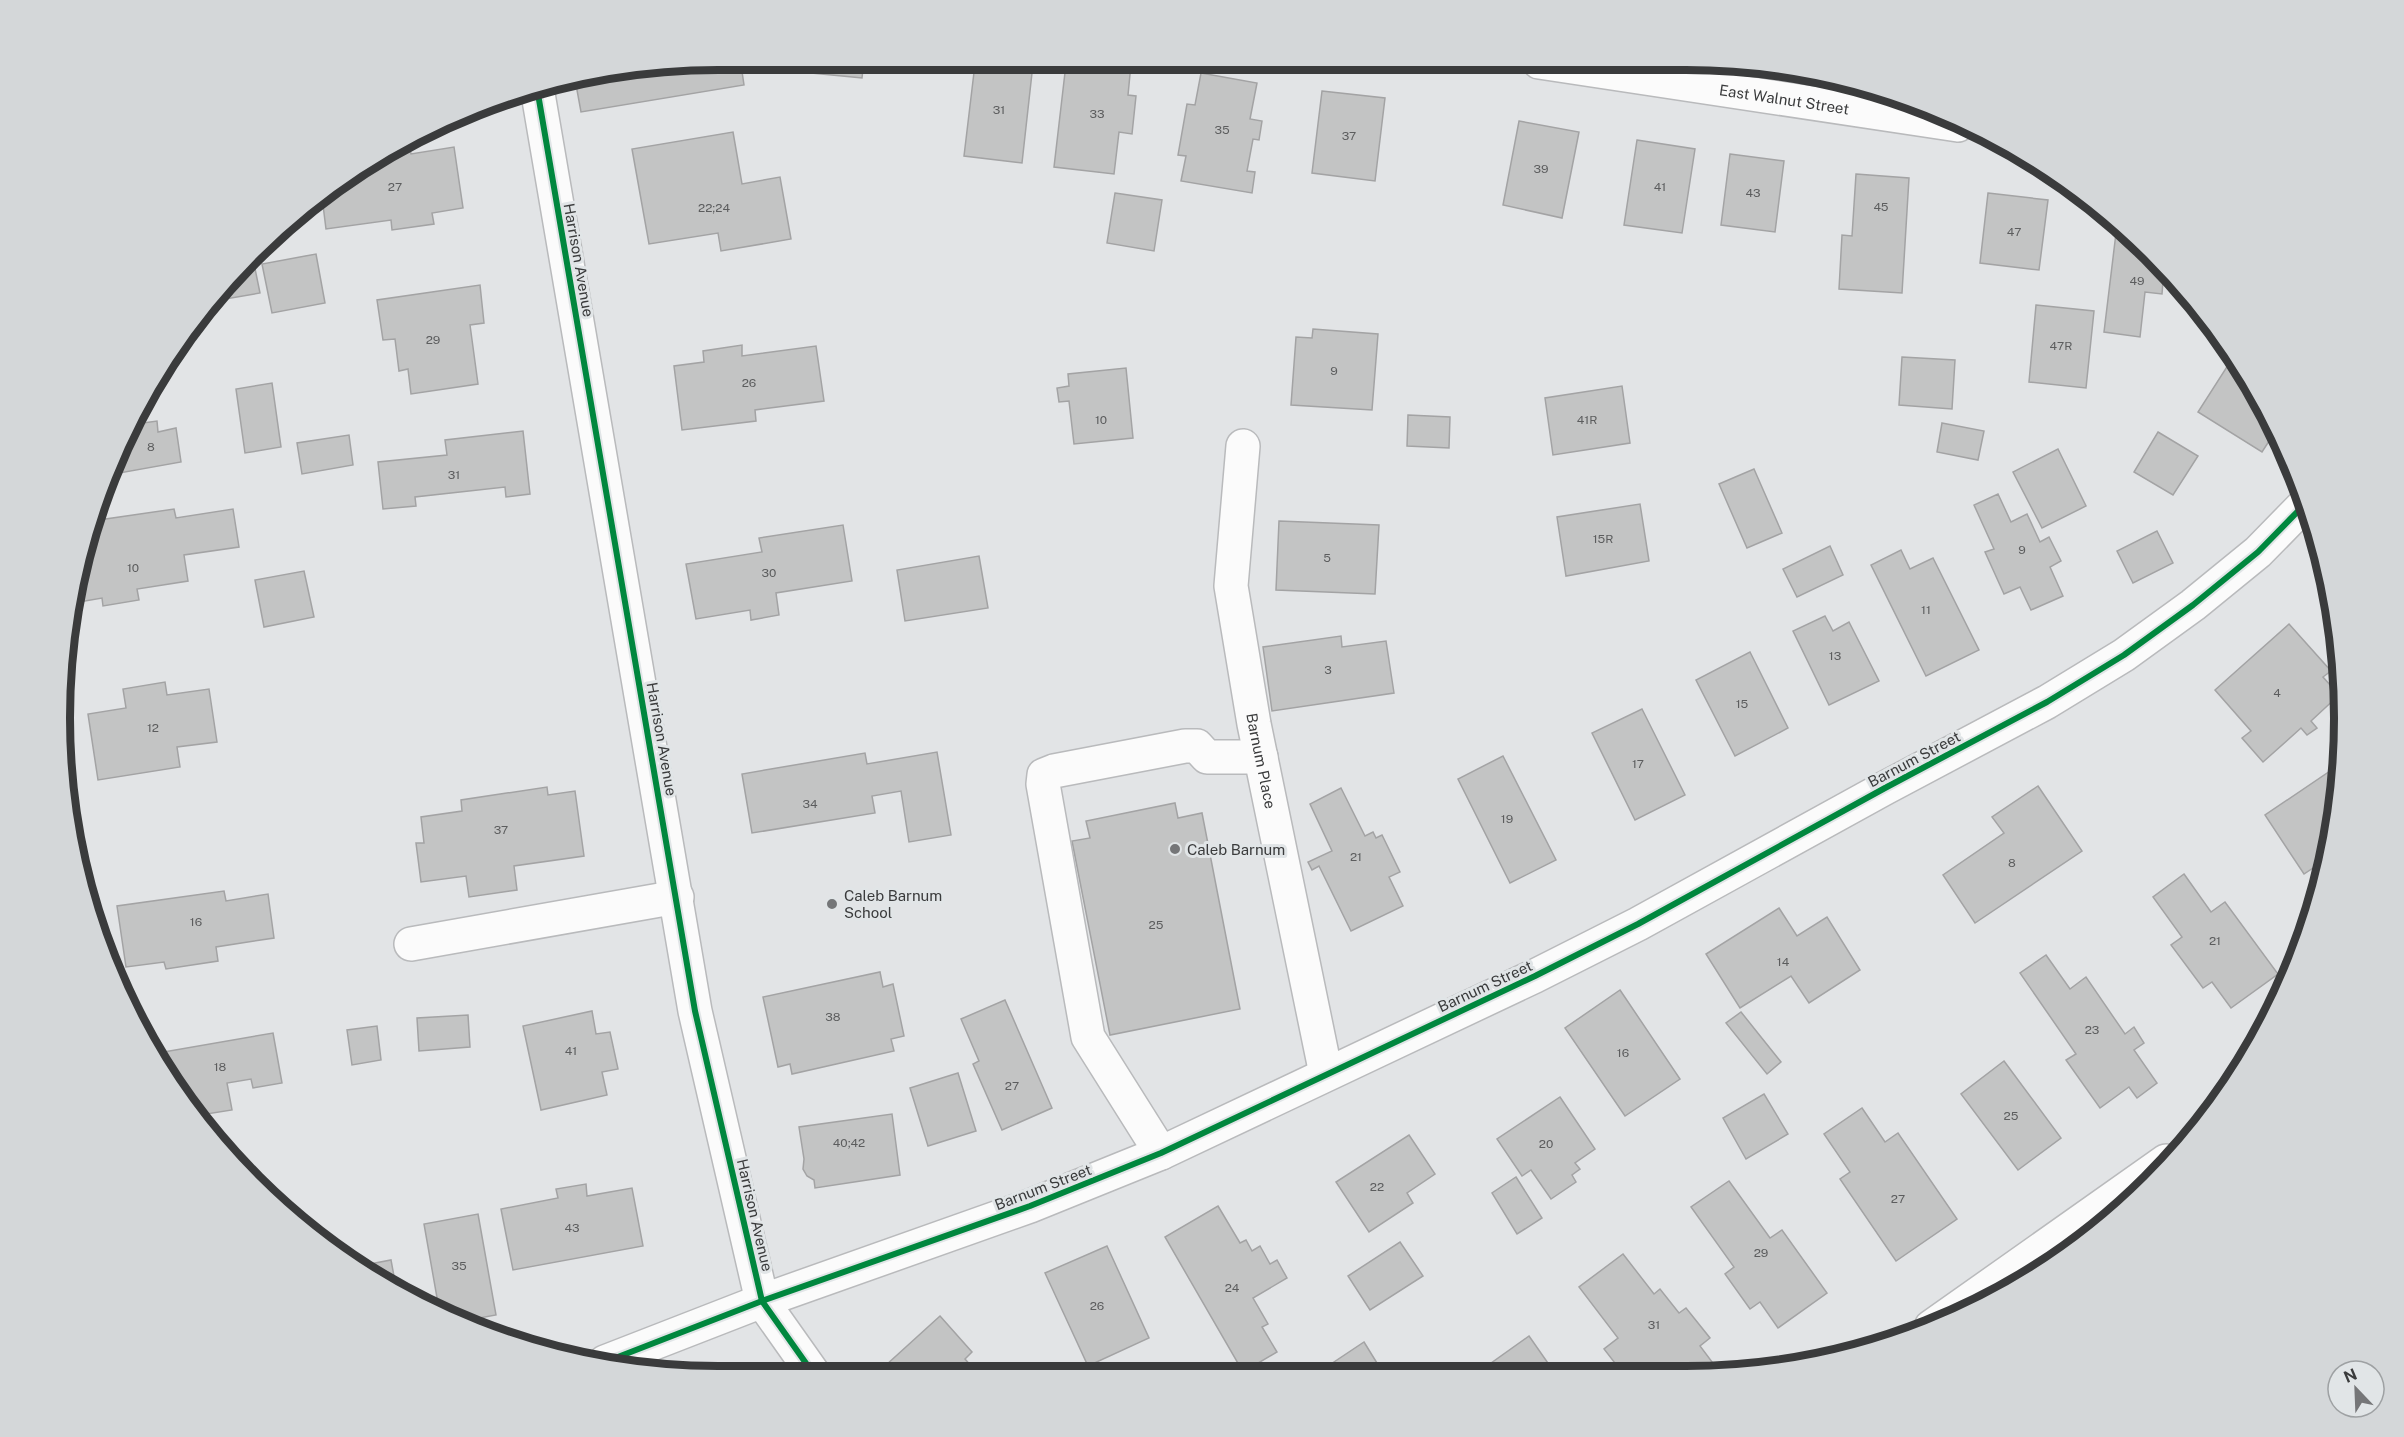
<svg xmlns="http://www.w3.org/2000/svg" width="2404" height="1437" font-family="'Public Sans',sans-serif">
<style>
.building{fill:#c3c4c4;stroke:#a3a3a4;stroke-width:1.5}
.lines{fill:none;stroke-linecap:round;stroke-linejoin:round}
.minor-casing{stroke:#b9babc;stroke-width:36}
.minor{stroke:#fbfbfb;stroke-width:33}
.cycleway-casing{stroke:#e1e5e7;stroke-width:10}
.cycleway{stroke:#00873e;stroke-width:6}
.poi-dot{fill:#757678;stroke:#e1e5e7;stroke-width:2}
.labels{text-anchor:middle;dominant-baseline:central;stroke-width:6;stroke-linejoin:round;paint-order:stroke}
.number-label{font-size:12px;fill:#5c5d5e}
.street-label{font-size:15px;fill:#3a3b3c;stroke:#e1e5e7}
.poi-label{font-size:15px;fill:#3a3b3c;stroke:#e1e5e7;text-anchor:start}
.rim{fill:none;stroke:#3a3b3c;stroke-width:8}
</style>
<rect width="100%" height="100%" fill="#e2e4e6"/>
<g class="building">
<path d="M975 64H1033L1022 163 964 156Z"/>
<path d="M1066 64H1131L1128 95 1136 96 1132 134 1119 132 1114 174 1054 167Z"/>
<path d="M741 65 744 85 581 112 575 79 632 66Z"/>
<path d="M792 65H896V73L863 69 862 78 791 71Z"/>
<path d="M1201 73 1257 83 1250 119 1262 121 1259 140 1253 139 1247 171 1255 172 1252 193 1181 181 1186 156 1178 155 1187 104 1195 105Z"/>
<path d="M1322 91 1385 98 1375 181 1312 173Z"/>
<path d="M1519 121 1579 132 1562 218 1503 205Z"/>
<path d="M733 132 742 184 780 177 791 239 721 251 718 233 649 244 632 149Z"/>
<path d="M1637 140 1695 149 1682 233 1624 225Z"/>
<path d="M409 145 411 154 454 147 463 208 432 213 434 224 392 230 391 220 326 229 322 197 329 196 328 189 358 171 365 170V167L397 147Z"/>
<path d="M1730 154 1784 161 1775 232 1721 225Z"/>
<path d="M1856 174 1909 178 1902 293 1839 289 1842 235 1852 236Z"/>
<path d="M1115 193 1162 200 1154 251 1107 243Z"/>
<path d="M1988 193 2048 200 2039 270 1980 263Z"/>
<path d="M2117 225 2151 253 2164 269 2162 294 2145 292 2140 337 2104 332Z"/>
<path d="M252 254 260 293 214 301Z"/>
<path d="M316 254 325 303 272 313 262 264Z"/>
<path d="M480 285 484 323 470 325 478 384 411 394 408 369 399 371 395 339 383 340 377 300Z"/>
<path d="M2036 305 2094 311 2086 388 2029 382Z"/>
<path d="M1313 329 1378 334 1372 410 1291 405 1296 337 1312 338Z"/>
<path d="M742 345V356L816 346 824 401 755 410 756 421 682 430 674 366 704 362 703 351Z"/>
<path d="M1902 357 1955 360 1952 409 1899 405Z"/>
<path d="M2230 362 2243 371 2275 432 2262 452 2198 412Z"/>
<path d="M1126 368 1133 438 1074 444 1069 401 1059 402 1057 388 1069 386 1068 374Z"/>
<path d="M272 383 281 447 245 453 236 389Z"/>
<path d="M1622 386 1630 443 1553 455 1545 398Z"/>
<path d="M1408 415 1450 417 1449 448 1407 446Z"/>
<path d="M157 421 158 432 176 428 181 462 114 474 113 471 136 424Z"/>
<path d="M1942 423 1984 431 1978 460 1937 452Z"/>
<path d="M523 431 530 494 506 497 505 487 415 497 416 506 383 509 378 462 447 455 445 440Z"/>
<path d="M2158 432 2198 456 2173 495 2134 472Z"/>
<path d="M349 435 353 465 302 474 297 443Z"/>
<path d="M2058 449 2086 506 2042 528 2013 472Z"/>
<path d="M1754 469 1782 533 1747 548 1719 484Z"/>
<path d="M1998 494 2011 522 2027 514 2040 542 2049 537 2061 561 2050 567 2063 596 2031 610 2020 587 2004 594 1985 552 1994 549 1974 505Z"/>
<path d="M1640 504 1649 561 1566 576 1557 517Z"/>
<path d="M174 509 176 518 233 509 239 547 184 555 188 581 137 589 139 600 103 606 102 598 73 603 88 537H90L92 521Z"/>
<path d="M1279 521 1379 525 1375 594 1276 590Z"/>
<path d="M843 525 852 581 776 593 779 615 751 620 750 610 696 619 686 564 762 552 759 538Z"/>
<path d="M2157 531 2173 563 2133 583 2117 551Z"/>
<path d="M1830 546 1843 575 1797 597 1783 569Z"/>
<path d="M1901 550 1910 569 1933 558 1979 650 1926 676 1871 565Z"/>
<path d="M979 556 988 608 905 621 897 570Z"/>
<path d="M304 571 314 617 264 627 255 580Z"/>
<path d="M1825 616 1833 631 1849 622 1879 681 1829 705 1793 631Z"/>
<path d="M2289 624 2331 671 2323 677 2339 695 2311 721 2317 728 2307 735 2301 728 2263 762 2242 738 2251 731 2215 690Z"/>
<path d="M1341 636 1342 647 1386 641 1394 693 1272 711 1263 647Z"/>
<path d="M1750 652 1788 728 1735 756 1696 680Z"/>
<path d="M165 682 167 695 209 689 217 742 177 747 180 767 98 780 88 714 126 708 123 689Z"/>
<path d="M1642 709 1685 795 1635 820 1592 733Z"/>
<path d="M937 752 951 835 909 842 901 791 872 796 875 813 752 833 742 774 865 753 867 764Z"/>
<path d="M1503 756 1556 860 1510 883 1458 779Z"/>
<path d="M2339 765 2331 847 2328 858 2304 874 2265 815Z"/>
<path d="M2038 786 2082 851 1975 923 1943 875 2004 833 1992 817Z"/>
<path d="M547 787 548 795 575 791 584 856 514 866 517 890 469 897 466 876 421 882 416 843H424L421 817 462 811 461 800Z"/>
<path d="M1341 788 1365 836 1373 832 1376 838 1382 835 1400 872 1389 877 1403 906 1351 931 1319 866 1312 870 1308 862 1332 851 1310 804Z"/>
<path d="M1175 803 1178 818 1202 813 1240 1009 1110 1035 1072 841 1090 838 1086 821Z"/>
<path d="M2184 874 2211 912 2225 902 2278 974 2231 1008 2212 982 2203 988 2171 945 2182 937 2153 897Z"/>
<path d="M224 891 226 901 268 894 274 938 216 947 218 961 166 969 164 962 126 967 117 906Z"/>
<path d="M1779 908 1797 936 1827 917 1860 970 1809 1003 1791 976 1740 1008 1706 954Z"/>
<path d="M2046 955 2070 989 2086 977 2125 1034 2134 1027 2144 1043 2134 1050 2157 1083 2137 1098 2129 1087 2100 1108 2066 1060 2076 1054 2020 973Z"/>
<path d="M880 972 883 987 893 984 904 1036 891 1039 894 1051 792 1074 790 1064 778 1067 763 997Z"/>
<path d="M1620 990 1680 1079 1625 1116 1565 1028Z"/>
<path d="M1005 1000 1052 1108 1002 1130 973 1064 979 1061 961 1019Z"/>
<path d="M592 1011 596 1034 610 1032 618 1069 602 1072 607 1095 541 1110 523 1026Z"/>
<path d="M1741 1012 1781 1062 1767 1074 1726 1023Z"/>
<path d="M468 1015 470 1047 419 1051 417 1018Z"/>
<path d="M377 1026 381 1060 352 1065 347 1030Z"/>
<path d="M273 1033 282 1083 253 1088 251 1079 227 1083 232 1110 194 1116 152 1054Z"/>
<path d="M2004 1061 2061 1138 2018 1170 1961 1094Z"/>
<path d="M958 1073 976 1131 928 1146 910 1088Z"/>
<path d="M1764 1094 1788 1134 1746 1159 1723 1118Z"/>
<path d="M1560 1097 1595 1149 1575 1163 1580 1169 1572 1175 1576 1182 1551 1199 1531 1170 1522 1176 1497 1139Z"/>
<path d="M1862 1108 1885 1142 1898 1133 1957 1219 1896 1261 1840 1179 1850 1172 1824 1134Z"/>
<path d="M892 1114 900 1175 815 1188 814 1180 807 1176 803 1169 804 1159 799 1127Z"/>
<path d="M1409 1135 1435 1174 1407 1193 1413 1203 1369 1232 1336 1182Z"/>
<path d="M1516 1177 1542 1218 1517 1234 1492 1193Z"/>
<path d="M1729 1181 1770 1238 1782 1230 1827 1293 1778 1328 1760 1302 1750 1309 1725 1274 1734 1267 1691 1207Z"/>
<path d="M586 1184 587 1196 632 1188 643 1246 513 1270 501 1209 558 1198 556 1189Z"/>
<path d="M1218 1206 1240 1243 1246 1240 1252 1251 1260 1246 1270 1264 1277 1260 1287 1278 1253 1298 1268 1324 1262 1327 1277 1352 1243 1372 1165 1237Z"/>
<path d="M478 1214 496 1315 463 1321 439 1309 424 1224Z"/>
<path d="M1400 1242 1423 1276 1370 1310 1348 1276Z"/>
<path d="M1107 1246 1149 1338 1088 1366 1045 1273Z"/>
<path d="M1623 1254 1654 1294 1660 1289 1679 1313 1686 1308 1710 1338 1700 1346 1721 1374 1719 1376H1625L1604 1349 1618 1338 1579 1287Z"/>
<path d="M391 1260 396 1287 354 1267Z"/>
<path d="M940 1316 972 1352 965 1359 972 1367 962 1376H874Z"/>
<path d="M1529 1336 1557 1376H1494L1487 1366Z"/>
<path d="M1364 1342 1385 1376H1321L1319 1372Z"/>
<path d="M1575 1365 1583 1376H1560Z"/>
</g>
<g class="lines">
<defs>
<g id="minor">
<path id="s1" d="M1539 62 1958 125"/>
<path d="M537 88 695 1011 762 1301 815 1376"/>
<path id="s2" d="M1243 446 1231 586 1254 724 1326 1074"/>
<path d="M411 944 677 897"/>
<path d="M1161 1153 1088 1037 1043 784 1044 775 1054 771 1185 746H1197L1207 757H1261"/>
<path d="M1931 1327 2166 1161"/>
<path d="M605 1362 762 1301 1030 1206 1161 1153 1535 976 1638 924 1885 788 2047 702 2124 655 2193 605 2258 552 2305 504"/>
</g>
</defs>
<use href="#minor" class="minor-casing"/>
<use href="#minor" class="minor"/>
<defs>
<g id="cycleway">
<path d="M537 88 695 1011 762 1301 815 1376"/>
<path d="M605 1362 762 1301 1030 1206 1161 1153 1535 976 1638 924 1885 788 2047 702 2124 655 2193 605 2258 552 2305 504"/>
</g>
</defs>
<use href="#cycleway" class="cycleway-casing"/>
<use href="#cycleway" class="cycleway"/>
</g>
<g class="poi-dot">
<circle cx="1175" cy="849" r="6"/>
<circle cx="832" cy="904" r="6"/>
</g>
<g class="labels">
<g class="number-label">
<text x="999" y="110">31</text>
<text x="1097" y="114">33</text>
<text x="1222" y="130">35</text>
<text x="1349" y="136">37</text>
<text x="1541" y="169">39</text>
<text x="395" y="187">27</text>
<text x="1660" y="187">41</text>
<text x="1753" y="193">43</text>
<text x="1881" y="207">45</text>
<text x="714" y="208">22;24</text>
<text x="2014" y="232">47</text>
<text x="2137" y="281">49</text>
<text x="433" y="340">29</text>
<text x="2061" y="346">47R</text>
<text x="1334" y="371">9</text>
<text x="749" y="383">26</text>
<text x="1101" y="420">10</text>
<text x="1587" y="420">41R</text>
<text x="151" y="447">8</text>
<text x="454" y="475">31</text>
<text x="1603" y="539">15R</text>
<text x="2022" y="550">9</text>
<text x="1327" y="558">5</text>
<text x="133" y="568">10</text>
<text x="769" y="573">30</text>
<text x="1926" y="610">11</text>
<text x="1835" y="656">13</text>
<text x="1328" y="670">3</text>
<text x="2277" y="693">4</text>
<text x="1742" y="704">15</text>
<text x="153" y="728">12</text>
<text x="1638" y="764">17</text>
<text x="810" y="804">34</text>
<text x="1507" y="819">19</text>
<text x="501" y="830">37</text>
<text x="1356" y="857">21</text>
<text x="2012" y="863">8</text>
<text x="196" y="922">16</text>
<text x="1156" y="925">25</text>
<text x="2215" y="941">21</text>
<text x="1783" y="962">14</text>
<text x="833" y="1017">38</text>
<text x="2092" y="1030">23</text>
<text x="571" y="1051">41</text>
<text x="1623" y="1053">16</text>
<text x="220" y="1067">18</text>
<text x="1012" y="1086">27</text>
<text x="2011" y="1116">25</text>
<text x="849" y="1143">40;42</text>
<text x="1546" y="1144">20</text>
<text x="1377" y="1187">22</text>
<text x="1898" y="1199">27</text>
<text x="572" y="1228">43</text>
<text x="1761" y="1253">29</text>
<text x="459" y="1266">35</text>
<text x="1232" y="1288">24</text>
<text x="1097" y="1306">26</text>
<text x="1654" y="1325">31</text>
</g>
<g class="street-label">
<text stroke="none"><textPath href="#s1" startOffset="248">East Walnut Street</textPath></text>
<text transform="translate(579 260) rotate(80)">Harrison Avenue</text>
<text transform="translate(662 739) rotate(80)">Harrison Avenue</text>
<text transform="translate(1914 759) rotate(-28)">Barnum Street</text>
<text stroke="none"><textPath href="#s2" startOffset="318">Barnum Place</textPath></text>
<text transform="translate(1485 986) rotate(-25)">Barnum Street</text>
<text transform="translate(1043 1187) rotate(-21)">Barnum Street</text>
<text transform="translate(755 1215) rotate(77)">Harrison Avenue</text>
</g>
<g class="poi-label">
<text x="1187" y="849">Caleb Barnum</text>
<text x="844" y="895">Caleb Barnum<tspan x="844" dy="17">School</tspan></text>
</g>
</g>
<path d="M0 0H2404V1437H0ZM718 70H1686A648 648 0 0 1 2334 718V718A648 648 0 0 1 1686 1366H718A648 648 0 0 1 70 718V718A648 648 0 0 1 718 70Z" fill="#d4d7d9" fill-rule="evenodd"/>
<path class="rim" d="M718 70H1686A648 648 0 0 1 2334 718V718A648 648 0 0 1 1686 1366H718A648 648 0 0 1 70 718V718A648 648 0 0 1 718 70Z"/>
<g transform="translate(2356 1389) rotate(337)"><circle r="28" fill="#e1e5e7" stroke="#9ea1a3" stroke-width="1.5"/>
<path d="M0-4.5L10 22L0 15L-10 22Z" fill="#757678"/>
<text y="-9" font-size="16" font-weight="bold" text-anchor="middle" fill="#3a3b3c">N</text>
</g>
</svg>
